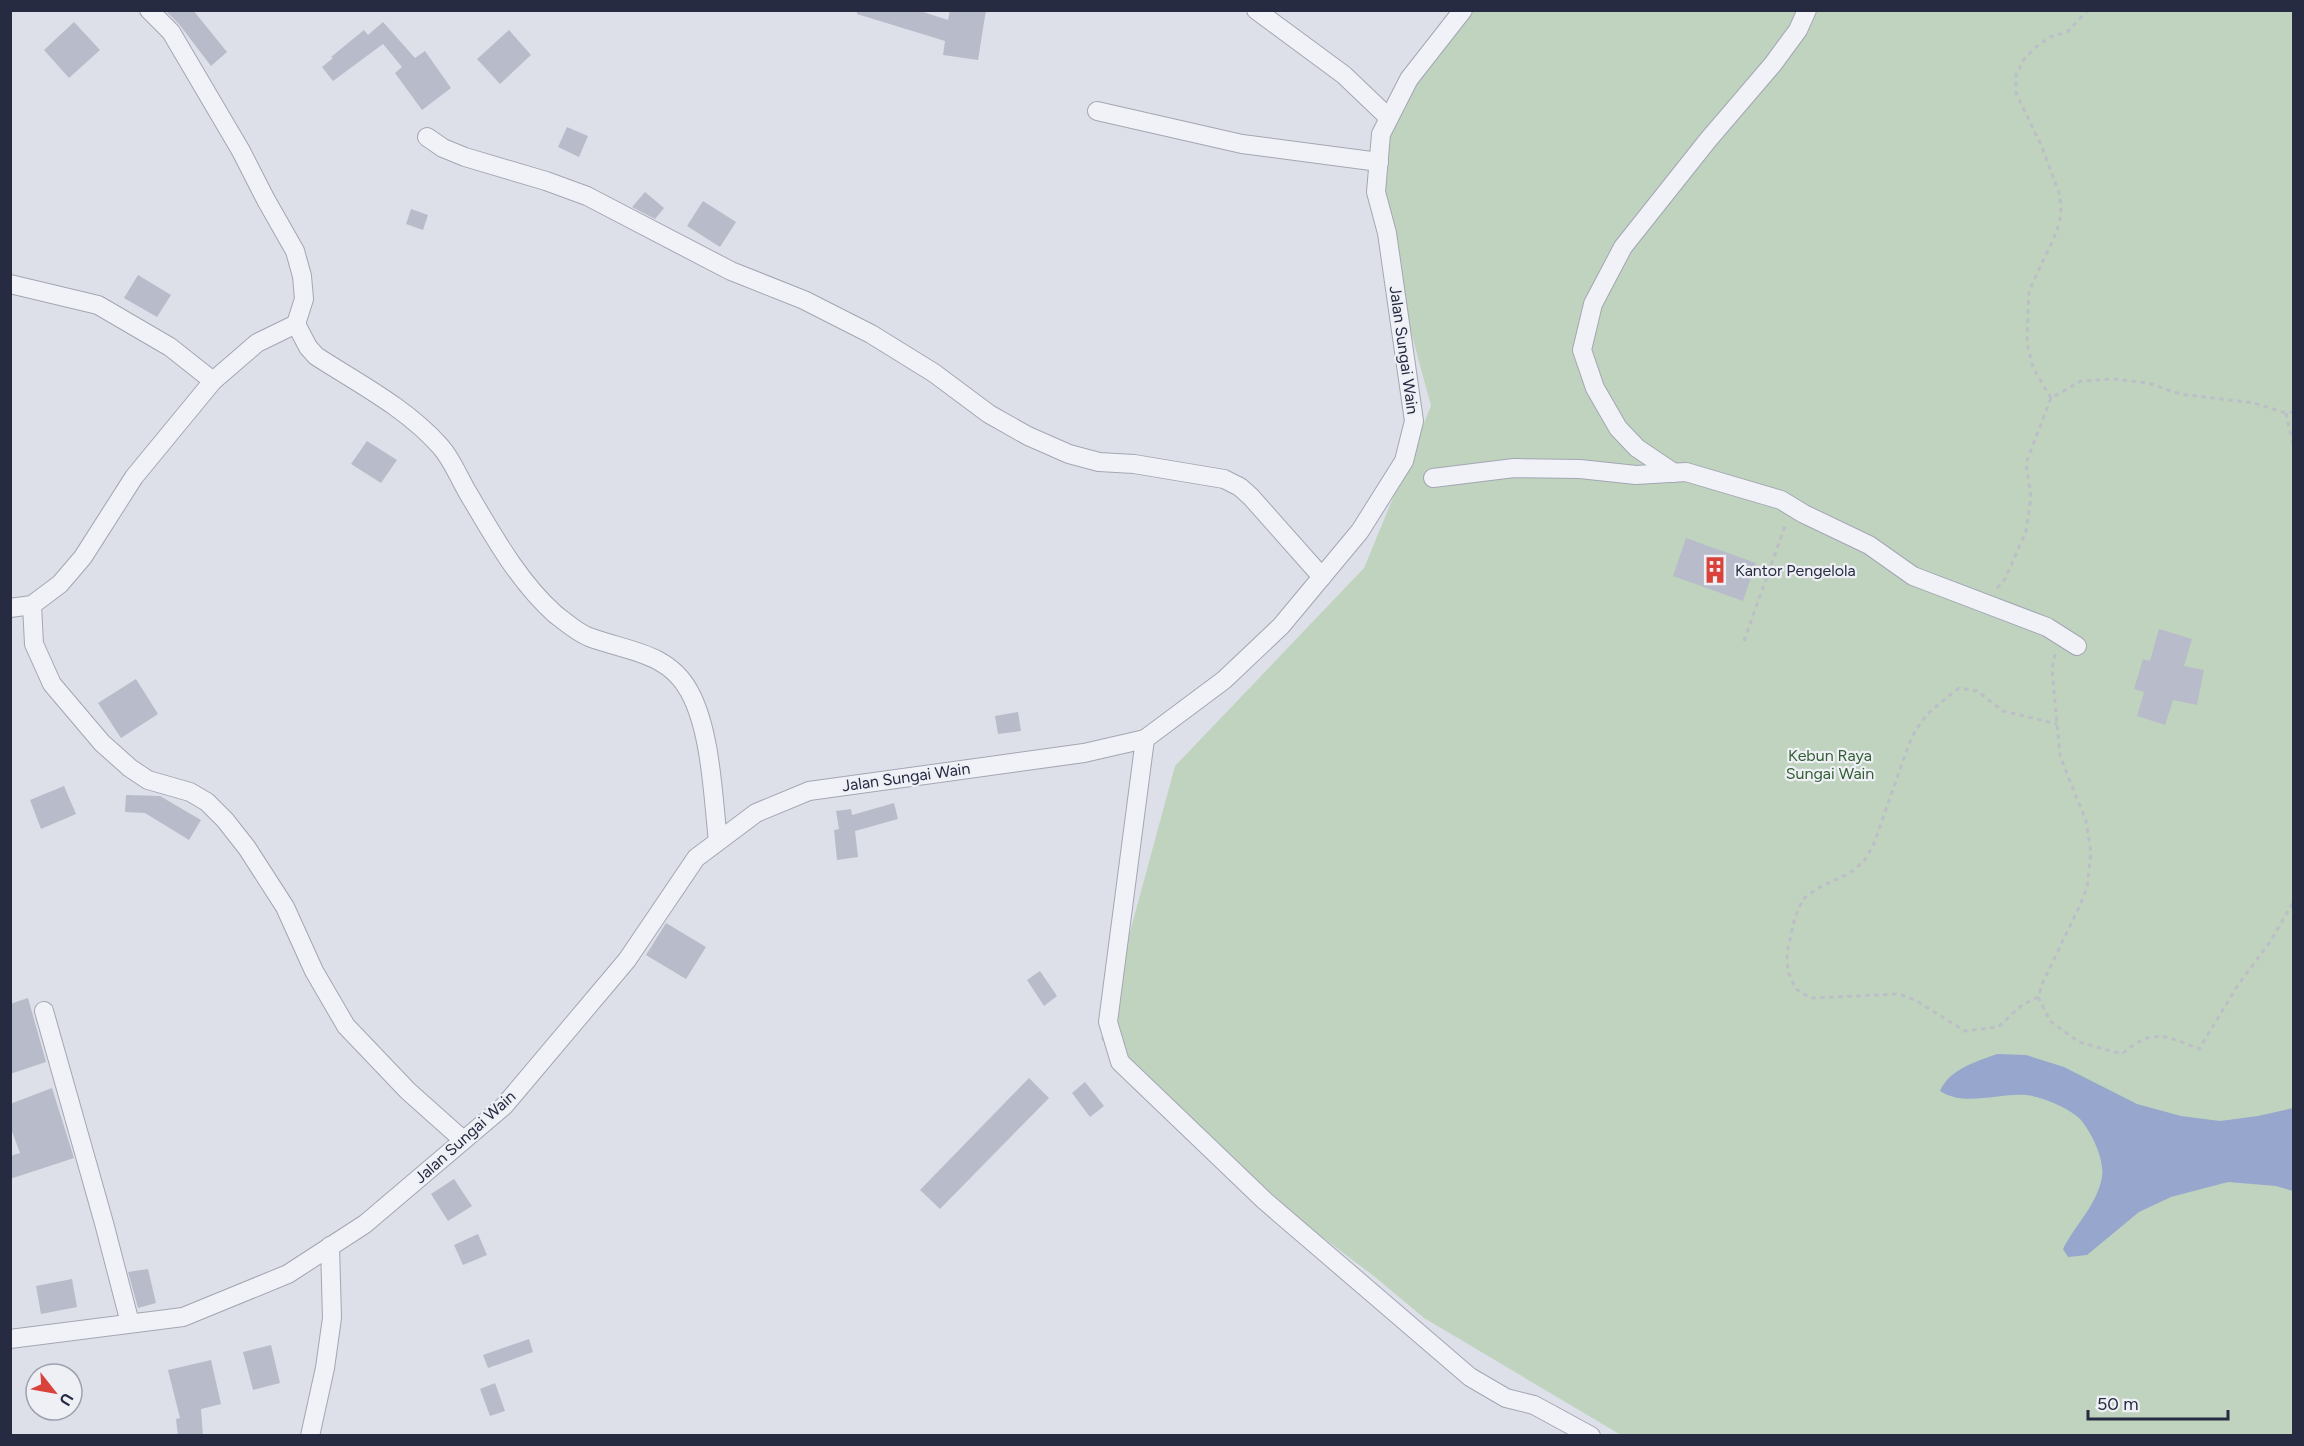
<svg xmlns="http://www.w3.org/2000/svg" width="2304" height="1446" font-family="Figtree,sans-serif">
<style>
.green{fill:#c0d3bf}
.water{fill:#97a6cc}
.building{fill:#b8bbc9}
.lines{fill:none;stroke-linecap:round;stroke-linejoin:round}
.minor-casing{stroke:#a3a6b3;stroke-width:20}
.path{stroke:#bcbec8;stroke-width:3;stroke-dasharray:4.5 4.5;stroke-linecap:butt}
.minor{stroke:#f1f2f7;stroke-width:18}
.labels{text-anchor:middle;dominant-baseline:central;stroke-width:4.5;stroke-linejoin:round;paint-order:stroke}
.street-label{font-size:16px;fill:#262b41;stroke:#eef0f6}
.poi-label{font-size:16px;fill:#262b41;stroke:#eef0f6;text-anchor:start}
.park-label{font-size:16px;fill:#335e33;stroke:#eef0f6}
</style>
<rect width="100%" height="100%" fill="#dee0e9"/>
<path class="green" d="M1467 11H2293V1435H1621L1424 1318 1375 1277 1305 1224 1101 1039 1175 766 1364 568 1431 406 1373 191 1389 114Z"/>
<path class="water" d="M1997 1054 2026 1055 2064 1067 2137 1104 2181 1116 2220 1121 2258 1116 2293 1108V1191L2276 1186 2228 1182 2171 1197 2139 1212 2087 1255 2068 1257 2063 1249C2075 1225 2097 1205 2102 1177 2105 1160 2091 1131 2080 1119 2070 1108 2040 1096 2026 1095 1999 1093 1964 1107 1940 1091 1950 1069 1975 1062 1997 1054Z"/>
<g class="building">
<path d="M165 10H193L227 52 211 66 179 24Z"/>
<path d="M857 10H917L948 20 950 10H986L978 60 943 55 945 41 857 14Z"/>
<path d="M74 22 100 50 69 78 44 50Z"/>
<path d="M383 22 415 58 425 51 451 88 422 110 395 73 402 67 383 44 333 81 322 67 333 58 331 57 364 30 368 35Z"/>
<path d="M509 30 531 55 500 84 477 59Z"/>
<path d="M567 127 588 136 579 157 558 147Z"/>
<path d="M645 192 664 208 655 219 632 207Z"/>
<path d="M703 201 736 222 720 247 687 226Z"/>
<path d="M411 209 428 215 423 230 406 224Z"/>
<path d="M138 275 171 295 157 317 124 298Z"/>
<path d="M367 441 397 460 381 483 351 464Z"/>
<path d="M1686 538 1756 563 1743 601 1673 576Z"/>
<path d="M2159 629 2192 639 2184 666 2204 670 2197 705 2173 700 2165 725 2137 716 2144 692 2134 689 2143 659 2150 661Z"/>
<path d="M136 679 158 714 121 738 98 703Z"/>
<path d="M1018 712 1021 731 998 734 995 716Z"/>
<path d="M64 786 76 814 41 829 30 800Z"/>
<path d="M126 795 160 796 201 820 189 840 145 813 125 812Z"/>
<path d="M894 803 898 819 855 831 858 857 837 860 834 830 839 829 836 811 851 809 852 815Z"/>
<path d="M666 923 706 947 686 979 646 955Z"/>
<path d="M1040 971 1057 996 1044 1006 1027 980Z"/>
<path d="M28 998 46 1062 10 1074V1004Z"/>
<path d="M1029 1078 1049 1098 940 1209 920 1190Z"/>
<path d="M1085 1082 1104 1106 1090 1117 1072 1093Z"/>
<path d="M52 1088 74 1158 10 1179V1156L20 1153 10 1126V1104Z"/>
<path d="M454 1179 472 1206 448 1221 431 1194Z"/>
<path d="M478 1234 487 1255 463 1265 454 1245Z"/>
<path d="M148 1269 156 1303 138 1308 128 1272Z"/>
<path d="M72 1279 77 1307 41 1314 36 1286Z"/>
<path d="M529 1339 533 1352 488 1368 483 1355Z"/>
<path d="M271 1345 280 1383 253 1390 243 1352Z"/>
<path d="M211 1360 221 1404 201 1409 203 1436H178L176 1419 180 1418 168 1370Z"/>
<path d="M495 1383 505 1411 490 1416 480 1389Z"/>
</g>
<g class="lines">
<defs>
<g id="minor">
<path d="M1256 10 1344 75 1389 118"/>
<path d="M1097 111 1242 144 1379 162"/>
<path d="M427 137 443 148 465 157 546 181 587 196 731 271 804 300 871 334 934 373 989 414 1028 436 1069 454 1099 462 1134 464 1224 479 1240 487 1251 497 1322 577"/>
<path d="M10 284 98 305 170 347 213 381"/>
<path d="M296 324 308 347 316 356C359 384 405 407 440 446 452 459 459 478 468 493 493 535 518 581 555 614 564 621 578 633 589 637 626 651 668 652 689 691 711 730 713 797 718 841"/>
<path d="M1674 473 1637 448 1618 428 1595 388 1582 350 1593 304 1623 247 1708 140 1773 64 1798 30 1807 10"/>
<path d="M1433 478 1514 468 1580 469 1636 475 1686 472 1781 500 1804 514 1869 545 1913 576 2047 627 2077 646"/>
<path d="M32 605 34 644 52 684 102 743 130 768 148 780 190 792 207 802 225 820 247 848 285 907 314 971 346 1026 408 1091 463 1140"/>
<path d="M10 608 32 605 60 584 83 557 134 477 213 381 257 343 296 324 304 299 302 276 295 251 266 200 241 151 171 32 149 10"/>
<path d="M1145 739 1108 1022 1120 1062 1265 1201 1470 1377 1506 1398 1534 1405 1591 1436"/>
<path d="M44 1011 104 1223 130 1323"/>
<path d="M10 1339 183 1317 288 1274 365 1224 504 1106 627 960 696 858 756 813 809 791 1084 753 1145 739 1224 680 1281 626 1360 531 1404 461 1414 421 1387 233 1376 192 1381 134 1409 79 1463 10"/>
<path d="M310 1436 325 1368 332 1318 330 1246"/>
</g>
</defs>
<use href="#minor" class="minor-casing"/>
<g class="path">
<path d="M2051 398 2033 368 2027 343 2028 309 2029 291 2057 231 2061 214 2060 196 2042 147 2016 93V75L2024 59 2036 47 2050 37 2067 32 2088 10"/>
<path d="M2286 413 2294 449"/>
<path d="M1997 588 2005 579 2026 531 2031 497 2026 463 2051 398 2081 381 2114 379 2148 383 2180 394 2254 403 2286 413 2294 412"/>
<path d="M1744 641 1786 523"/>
<path d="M2055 654 2052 669 2060 756 2086 821 2091 853 2087 887 2081 903 2043 982 2038 997 2050 1021 2079 1042 2122 1054C2152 1028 2165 1035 2199 1049L2238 985 2270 942 2294 901"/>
<path d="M2038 997 2022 1005 1998 1027 1965 1031 1915 1000 1899 994 1810 998 1796 989 1788 972 1787 953 1795 917 1803 899 1818 888 1850 873 1864 861 1873 846 1909 744C1921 716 1936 706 1959 688L1977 691 2003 711 2057 724"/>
</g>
<use href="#minor" class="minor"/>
</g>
<defs>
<symbol id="building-bare" viewBox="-9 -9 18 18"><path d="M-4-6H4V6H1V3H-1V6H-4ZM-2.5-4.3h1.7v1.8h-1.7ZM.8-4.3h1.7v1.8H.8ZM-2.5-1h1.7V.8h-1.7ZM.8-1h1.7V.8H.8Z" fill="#d8423a" stroke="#eef0f6" stroke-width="2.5" paint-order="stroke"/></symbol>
</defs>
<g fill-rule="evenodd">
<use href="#building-bare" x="1696" y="551" width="38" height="38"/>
</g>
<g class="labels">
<g class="street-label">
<text transform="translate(1404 350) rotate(82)">Jalan Sungai Wain</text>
<text transform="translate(906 777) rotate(-8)">Jalan Sungai Wain</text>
<text transform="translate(465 1137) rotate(-42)">Jalan Sungai Wain</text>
</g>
<g class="poi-label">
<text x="1735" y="570">Kantor Pengelola</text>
</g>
<g class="park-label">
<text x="1830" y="755">Kebun Raya<tspan x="1830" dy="18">Sungai Wain</tspan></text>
</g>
</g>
<rect width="2304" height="1446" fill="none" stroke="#262b41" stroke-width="24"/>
<g transform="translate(54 1392) rotate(121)"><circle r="28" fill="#eef0f6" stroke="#9ea1ae" stroke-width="1.5"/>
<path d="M0-4.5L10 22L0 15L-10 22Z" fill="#d8423a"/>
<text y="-9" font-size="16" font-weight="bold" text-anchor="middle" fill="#262b41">U</text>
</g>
<path d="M2088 1410v9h140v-9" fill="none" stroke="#262b41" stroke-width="3"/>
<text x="2097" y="1410" font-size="18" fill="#262b41" stroke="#eef0f6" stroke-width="4.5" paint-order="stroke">50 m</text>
</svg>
